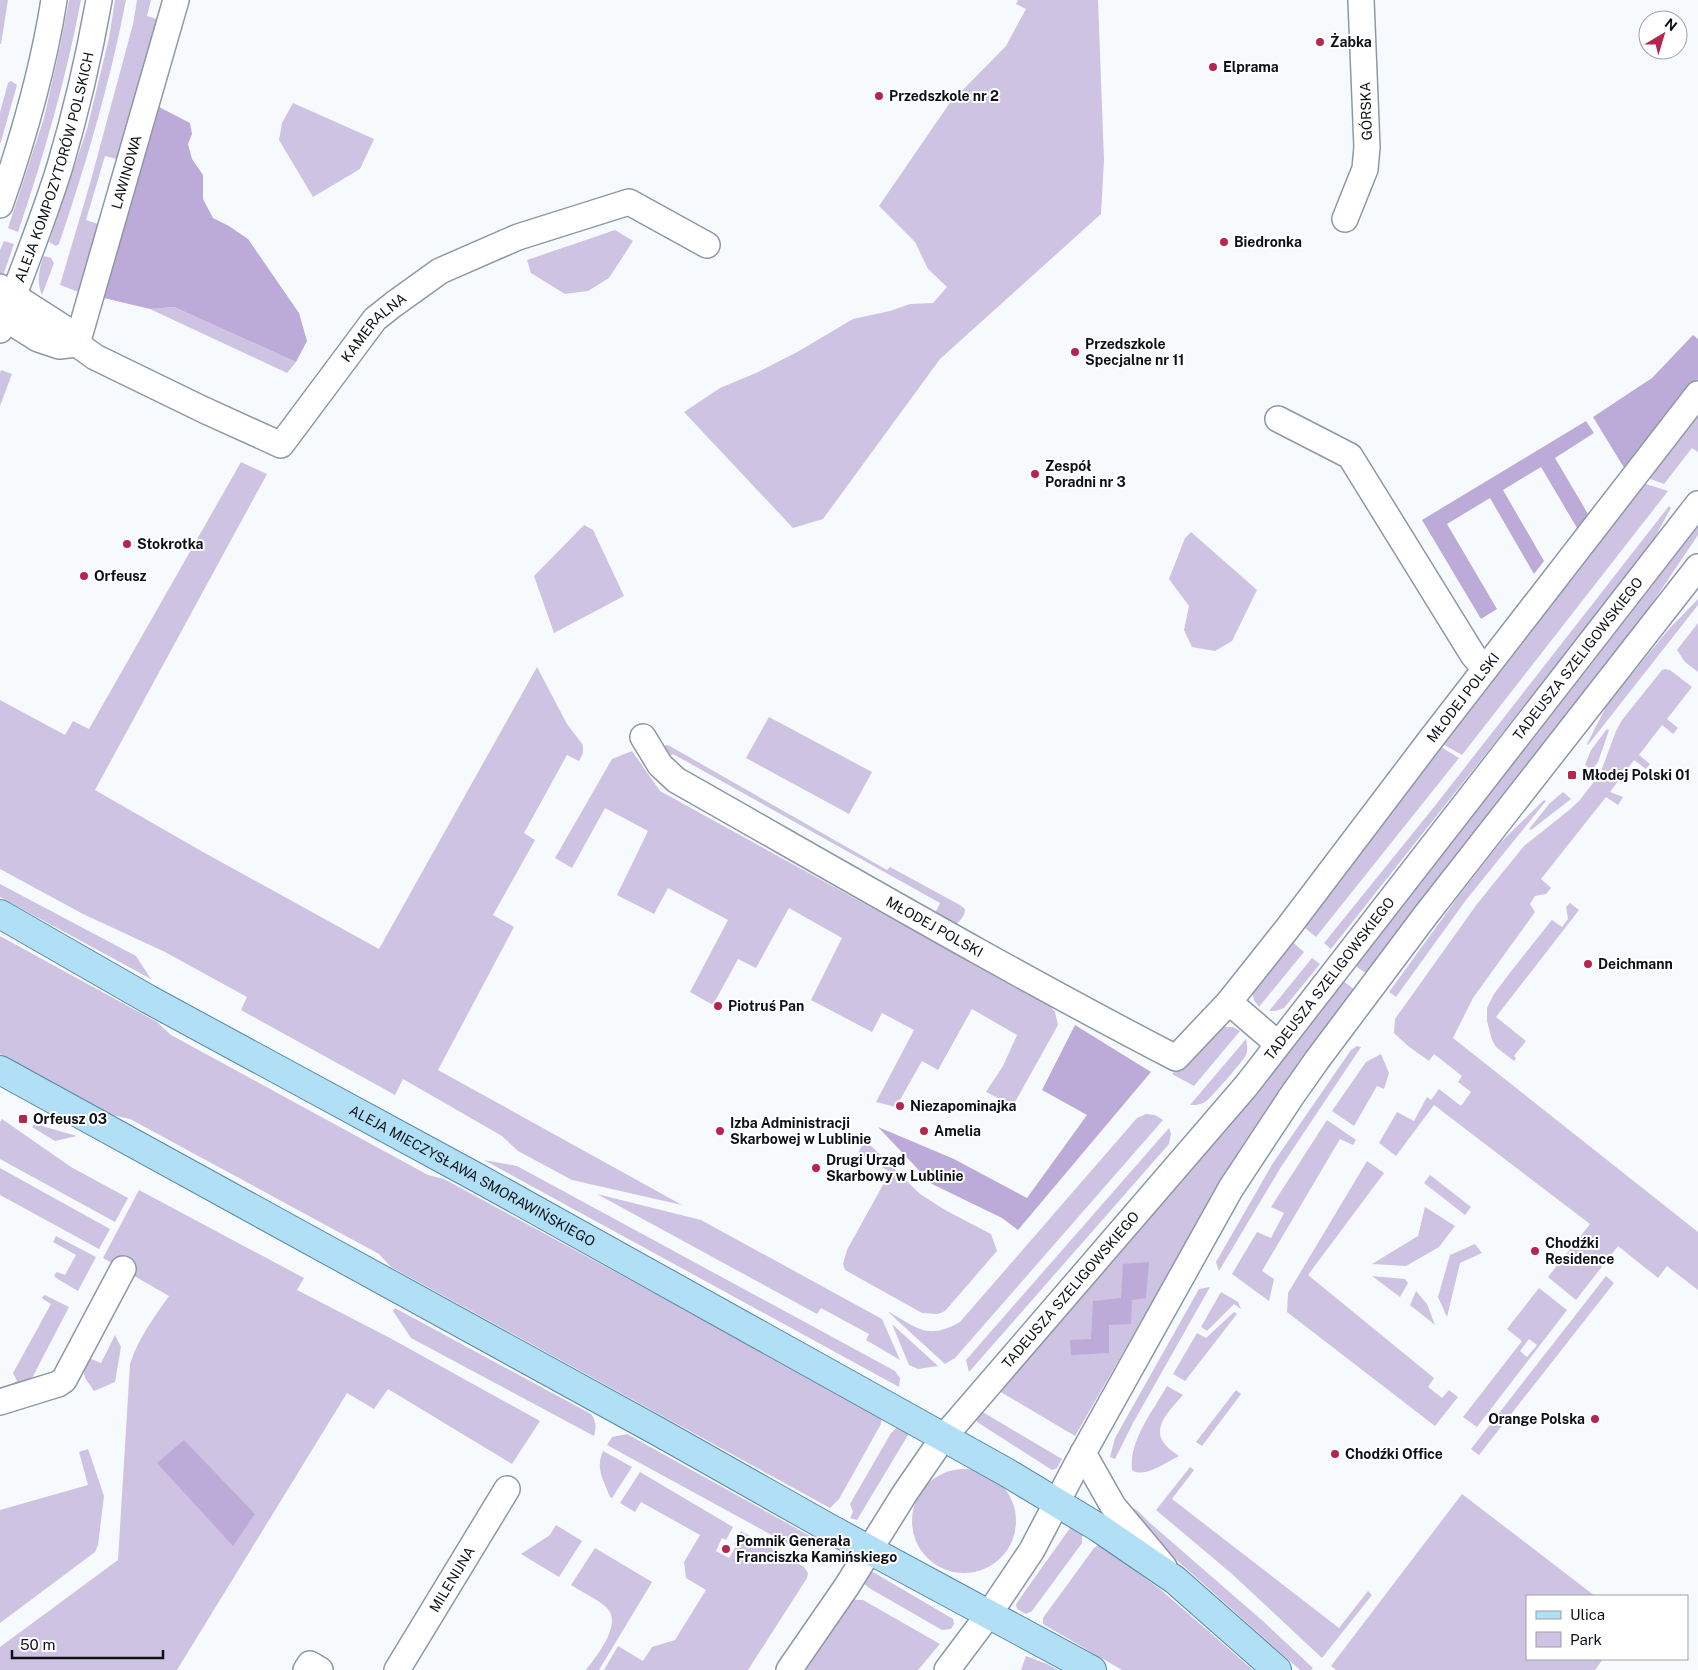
<svg xmlns="http://www.w3.org/2000/svg" width="1698" height="1670" font-family="'Public Sans',sans-serif">
<style>
.green{fill:#cec3e2;fill-rule:evenodd}
.forest{fill:#bcabd9}
.lines{fill:none;stroke-linecap:round;stroke-linejoin:round}
.minor-casing{stroke:#8c98a8;stroke-width:28}
.major-casing{stroke:#5689a4;stroke-width:30}
.minor{stroke:#fff;stroke-width:25}
.major{stroke:#b1dff6;stroke-width:28}
.poi-dot{fill:#b6254e;stroke:#fff;stroke-width:2}
.labels{text-anchor:middle;dominant-baseline:central;stroke-width:4;stroke-linejoin:round;paint-order:stroke}
.poi-label{font-size:14px;font-weight:bold;fill:#0e1218;stroke:#fff;text-anchor:start}
.street-label{font-size:14px;fill:#0e1218;stroke:#fff}
</style>
<rect width="100%" height="100%" fill="#f7fafd"/>
<g class="green">
<path d="M0 0H8L1 44H0Z"/>
<path d="M69 0H81C66 79 44 155 18 232L8 228 44 118 60 47Z"/>
<path d="M115 0H126C110 83 86 164 59 244L56 246 49 242 87 129 109 38Z"/>
<path d="M137 0H151L147 16 160 20 120 160 105 156 86 220 101 225 81 293 60 285 91 180 133 24Z"/>
<path d="M1018 0H1098L1104 160 1101 214 940 359 823 519 793 528 684 412 720 388 756 373 799 351 853 319 890 311 910 304 933 303 947 287 928 269 915 242 879 206 949 104 1006 46 1026 9 1016 4Z"/>
<path d="M11 81 17 85 0 145V112L8 83Z"/>
<path d="M293 103 374 139 360 169 313 197 279 140 282 123Z"/>
<path d="M615 230 633 241 609 278 588 291 565 294 531 273 527 260Z"/>
<path d="M4 241 14 244 4 273 0 275V250Z"/>
<path d="M44 256 51 258 54 263 42 295C36 282 39 268 44 256Z"/>
<path d="M174 307 296 362 287 373 150 309Z"/>
<path d="M1 370 12 374 0 406V373Z"/>
<path d="M1698 409V452L1692 448 1664 484 1645 477Z"/>
<path d="M241 462 267 474 95 790 203 852 379 949 537 667 567 724 583 745V753L579 761 567 755 524 833 535 840 493 915 514 927 438 1070 682 1205 572 1180 518 1151 502 1136 403 1079 395 1095 241 1010 247 997 165 952 83 914 0 869V700L65 735 73 721 89 729Z"/>
<path d="M1646 484 1668 491 1462 755 1441 743 1639 486Z"/>
<path d="M1669 506 1671 508 1649 548 1331 949 1324 943 1434 807Z"/>
<path d="M584 525 593 530 624 596 554 633 534 576Z"/>
<path d="M1698 525V535L1628 639 1367 974 1354 965Z"/>
<path d="M1191 532 1257 590 1232 641 1215 651 1192 647 1184 630 1189 606 1169 579 1185 538Z"/>
<path d="M1698 599V605L1588 745 1587 744 1608 703 1669 629Z"/>
<path d="M1698 623V672L1685 662 1677 650Z"/>
<path d="M1665 669 1670 670 1692 687 1667 719 1678 728 1673 734 1662 725 1639 755 1650 764 1646 769 1634 760 1610 792 1623 797 1618 805 1606 797 1541 879 1551 888 1546 894 1535 896 1530 904 1535 912 1473 998 1453 1038 1698 1232V1290L1667 1266 1658 1278 1618 1246 1576 1300 1548 1277 1590 1224 1434 1105 1396 1156 1379 1143 1397 1112 1414 1121 1427 1097 1431 1100 1439 1089 1461 1106 1471 1092 1458 1082 1462 1076 1434 1054 1429 1061 1408 1046 1394 1033 1395 1019 1477 904 1524 846 1568 811 1579 801 1600 774 1616 731 1622 720 1662 670Z"/>
<path d="M769 717 872 772 849 814 746 758Z"/>
<path d="M1607 729 1609 730 1598 762 1592 770 1585 765 1591 750Z"/>
<path d="M668 745 887 870 890 867 960 905 965 909C965 916 961 920 955 925L934 915 940 903 673 754 665 760 661 746Z"/>
<path d="M1438 745 1459 758 1316 937 1300 924Z"/>
<path d="M632 751 660 791 1050 1006 1055 1012 1058 1025 1015 1102 1008 1103 986 1092 1003 1066 1017 1035 972 1009 938 1070 922 1061 896 1107 876 1102 914 1030 882 1013 872 1032 811 1000 842 938 789 908 756 968 738 959 713 1005 690 992 728 920 668 888 654 914 617 895 648 831 605 808 572 868 555 858 612 759Z"/>
<path d="M1563 792 1571 799 1531 830 1529 829 1550 803Z"/>
<path d="M1544 800 1546 801 1466 900 1396 997 1389 992 1458 897 1500 843Z"/>
<path d="M0 884 136 956 151 979 0 897Z"/>
<path d="M1570 903 1579 910 1496 1017 1526 1041 1514 1056 1516 1058 1514 1061 1496 1047 1492 1040 1487 1021V1008L1494 994 1509 974 1551 921 1552 920 1562 927 1568 919 1566 907Z"/>
<path d="M0 936 157 1022 171 1035 428 1175 444 1179 882 1417 881 1424 839 1499 830 1508 391 1267 379 1254 130 1119 112 1115 0 1054Z"/>
<path d="M1289 939 1304 952 1259 1007 1254 1000 1252 992Z"/>
<path d="M1312 958 1320 964 1284 1008 1275 1011H1269Z"/>
<path d="M1342 980 1355 990 1208 1205 1075 1436 999 1391Z"/>
<path d="M1223 1027H1233L1240 1031 1194 1086 1172 1074 1213 1031Z"/>
<path d="M1246 1039C1247 1044 1248 1050 1246 1055 1243 1061 1210 1099 1205 1102 1200 1105 1195 1105 1190 1105Z"/>
<path d="M1357 1046 1361 1047 1281 1167 1219 1271 1216 1262 1273 1163 1351 1050Z"/>
<path d="M1381 1054 1389 1073 1384 1089 1377 1086 1354 1126 1332 1111 1366 1062Z"/>
<path d="M1146 1114 1155 1115 1163 1120 955 1358 945 1364 887 1311C917 1327 926 1341 960 1322L1137 1118Z"/>
<path d="M2 1119 71 1167 128 1198 115 1222 0 1159V1122Z"/>
<path d="M1327 1120 1356 1140 1353 1145 1340 1139 1262 1271 1274 1279 1269 1301 1232 1274 1257 1232 1271 1238 1284 1213 1271 1207Z"/>
<path d="M36 1121 42 1126 77 1136 55 1141 32 1127Z"/>
<path d="M1169 1128 1171 1134 1169 1144 969 1372 966 1360Z"/>
<path d="M865 1140 920 1194 945 1210 991 1234 997 1251 945 1311 938 1314 922 1313 845 1270 843 1264 847 1250 890 1172 858 1153Z"/>
<path d="M484 1160 517 1166 895 1371 900 1378 899 1387Z"/>
<path d="M1367 1161 1384 1173 1308 1275 1434 1378 1428 1387 1442 1398 1449 1390 1458 1397 1435 1426 1287 1312 1288 1293Z"/>
<path d="M0 1168 110 1229 99 1249 0 1195Z"/>
<path d="M1430 1175 1471 1207 1465 1215 1424 1183Z"/>
<path d="M139 1190 304 1278 297 1290 390 1338 540 1421 512 1464 388 1389 374 1409 347 1393 177 1670H0V1647L118 1560 130 1364C138 1339 154 1317 169 1296L103 1258Z"/>
<path d="M597 1194 701 1220 882 1319 900 1360 866 1340 869 1334 821 1308 817 1314Z"/>
<path d="M1425 1207 1455 1226 1439 1247 1406 1266 1372 1264 1418 1236Z"/>
<path d="M56 1236 96 1257 78 1291 56 1278 54 1275 57 1272 65 1275 76 1255 53 1242Z"/>
<path d="M1475 1244 1482 1253 1460 1263 1447 1317 1438 1297 1450 1255Z"/>
<path d="M1372 1276 1405 1279 1408 1283 1400 1297Z"/>
<path d="M1606 1276 1614 1283 1479 1455 1471 1449Z"/>
<path d="M1210 1287 1133 1423 1115 1459 1110 1457 1115 1438 1199 1289Z"/>
<path d="M1539 1288 1567 1310 1477 1427 1463 1417 1522 1341 1507 1329ZM1529 1339 1537 1345 1527 1357 1520 1351Z"/>
<path d="M1416 1291 1427 1304 1435 1325 1410 1305Z"/>
<path d="M1221 1292 1238 1302 1241 1309 1234 1304 1207 1331 1201 1327Z"/>
<path d="M45 1295 69 1307 30 1382 3 1389 17 1381 13 1373 51 1304 43 1299 42 1297Z"/>
<path d="M395 1308 591 1414C597 1422 596 1428 594 1436L411 1338 393 1311Z"/>
<path d="M1234 1312 1237 1314 1185 1381 1173 1374 1197 1333 1206 1338Z"/>
<path d="M892 1324 938 1366 918 1369 909 1365Z"/>
<path d="M115 1335 121 1347 115 1382 94 1391 85 1378 83 1369 89 1358 101 1363Z"/>
<path d="M1167 1386 1183 1395C1173 1407 1151 1426 1164 1443 1167 1448 1174 1452 1179 1456 1167 1462 1143 1479 1132 1470 1129 1440 1153 1411 1167 1386Z"/>
<path d="M1236 1390 1241 1394 1202 1446 1196 1442Z"/>
<path d="M981 1411 1062 1459 1057 1468 1052 1470 977 1422 976 1417Z"/>
<path d="M899 1426 907 1430 908 1435 857 1520 850 1518 853 1512 850 1504 891 1433Z"/>
<path d="M627 1434 810 1536 808 1539 790 1545 607 1445 612 1437Z"/>
<path d="M88 1449 104 1496 98 1545 95 1552 0 1623V1510L88 1485 79 1452Z"/>
<path d="M603 1451 632 1467 612 1498 610 1497C604 1480 595 1469 603 1451Z"/>
<path d="M1190 1467 1194 1470 1172 1499 1339 1628 1368 1591 1372 1595 1322 1658 1232 1574 1156 1510Z"/>
<circle cx="964" cy="1521" r="52"/>
<path d="M640 1472 733 1527 726 1540 722 1538 716 1551 729 1558 736 1546 734 1544 741 1531 804 1567 808 1573 807 1578 748 1670H604L618 1646 643 1661 652 1647 675 1640 706 1590 686 1578 684 1562 700 1535 641 1502 635 1512 620 1503Z"/>
<path d="M1462 1494 1595 1596H1527V1659H1603L1595 1670H1336L1331 1666Z"/>
<path d="M1126 1508H1132L1137 1510 1150 1523 1264 1622 1313 1668 1311 1670H1300L1143 1530Z"/>
<path d="M556 1525 582 1541 559 1577 521 1554 550 1535Z"/>
<path d="M1074 1526 1085 1533 1082 1536V1543L1032 1611 1026 1614 1017 1609 1016 1604 1070 1528Z"/>
<path d="M1100 1544 1161 1590 1253 1670H1122L1043 1624V1618L1094 1548Z"/>
<path d="M595 1548 652 1582 599 1670H586C596 1657 623 1624 607 1608 599 1600 582 1592 571 1585Z"/>
<path d="M873 1572 953 1619 954 1624 951 1629 942 1630 869 1588 862 1582 868 1574Z"/>
<path d="M852 1598 857 1600H863L940 1644 918 1670H806Z"/>
<path d="M1026 1656 1047 1664 1058 1670H1021Z"/>
</g>
<g class="forest">
<path d="M159 107 190 123 192 134 188 144 192 159 203 175V199L213 218 229 226 248 239 299 313 307 341 296 362 174 307 150 309 104 298Z"/>
<path d="M1693 335 1698 339V379L1637 460 1626 471 1593 417 1652 378Z"/>
<path d="M1586 421 1594 433 1555 458 1588 514 1577 528 1541 467 1503 490 1544 561 1534 574 1490 498 1447 524 1497 609 1481 619 1422 520Z"/>
<path d="M1075 1025 1151 1072 1018 1230 1002 1218 932 1184 878 1127 954 1159 1027 1198 1087 1115 1042 1090Z"/>
<path d="M1149 1262 1146 1298 1132 1300 1131 1324 1109 1325V1353L1071 1355 1070 1340 1091 1339 1093 1301 1121 1298 1123 1264Z"/>
<path d="M184 1440 255 1514 233 1546 157 1463Z"/>
</g>
<g class="lines">
<defs>
<g id="minor">
<path d="M0 205C23 139 43 70 54 0"/>
<path d="M1345 219 1365 169 1367 147 1361 0"/>
<path id="s1" d="M0 287 67 330 77 344 95 357 204 410 281 445 375 319 394 304 440 271 518 237 629 202 707 245"/>
<path d="M0 315 38 339 59 346 77 344"/>
<path id="s2" d="M0 330C21 276 43 221 60 166 76 112 89 56 99 0"/>
<path id="s3" d="M77 344 176 0"/>
<path d="M1278 419 1350 456 1473 655 1485 669"/>
<path id="s4" d="M643 737 660 765 676 780C842 874 1006 970 1176 1058L1229 1002 1287 929 1431 739 1698 394"/>
<path d="M1229 1002 1278 1044"/>
<path d="M0 1402 58 1384 64 1380 123 1269"/>
<path d="M1083 1453 1113 1506 1164 1567"/>
<path d="M306 1670 310 1664 320 1670"/>
<path id="s5" d="M397 1670 507 1489"/>
<path id="s6" d="M789 1670 847 1586 905 1493 943 1438 1246 1086 1698 504"/>
<path d="M947 1670 989 1614 1032 1550 1077 1464 1231 1188 1291 1097 1317 1060 1425 916 1698 567"/>
</g>
<g id="major">
<path id="s7" d="M0 914 148 999 478 1178 1006 1472 1099 1528 1175 1580 1277 1670"/>
<path d="M0 1070 659 1432 829 1528 1092 1670"/>
</g>
</defs>
<use href="#minor" class="minor-casing"/>
<use href="#major" class="major-casing"/>
<use href="#minor" class="minor"/>
<use href="#major" class="major"/>
</g>
<g class="poi-dot">
<circle cx="1320" cy="42" r="5"/>
<circle cx="1213" cy="67" r="5"/>
<circle cx="879" cy="96" r="5"/>
<circle cx="1224" cy="242" r="5"/>
<circle cx="1075" cy="352" r="5"/>
<circle cx="1035" cy="474" r="5"/>
<circle cx="127" cy="544" r="5"/>
<circle cx="84" cy="576" r="5"/>
<rect x="1567" y="770" width="10" height="10" rx="2.5"/>
<circle cx="1588" cy="964" r="5"/>
<circle cx="718" cy="1006" r="5"/>
<circle cx="900" cy="1106" r="5"/>
<rect x="18" y="1114" width="10" height="10" rx="2.5"/>
<circle cx="720" cy="1131" r="5"/>
<circle cx="924" cy="1131" r="5"/>
<circle cx="816" cy="1168" r="5"/>
<circle cx="1535" cy="1251" r="5"/>
<circle cx="1595" cy="1419" r="5"/>
<circle cx="1335" cy="1454" r="5"/>
<circle cx="726" cy="1549" r="5"/>
</g>
<g class="labels">
<g class="poi-label">
<text x="1330" y="42">Żabka</text>
<text x="1223" y="67">Elprama</text>
<text x="889" y="96">Przedszkole nr 2</text>
<text x="1234" y="242">Biedronka</text>
<text x="1085" y="344">Przedszkole<tspan x="1085" dy="16">Specjalne nr 11</tspan></text>
<text x="1045" y="466">Zespół<tspan x="1045" dy="16">Poradni nr 3</tspan></text>
<text x="137" y="544">Stokrotka</text>
<text x="94" y="576">Orfeusz</text>
<text x="1582" y="775">Młodej Polski 01</text>
<text x="1598" y="964">Deichmann</text>
<text x="728" y="1006">Piotruś Pan</text>
<text x="910" y="1106">Niezapominajka</text>
<text x="33" y="1119">Orfeusz 03</text>
<text x="730" y="1123">Izba Administracji<tspan x="730" dy="16">Skarbowej w Lublinie</tspan></text>
<text x="934" y="1131">Amelia</text>
<text x="826" y="1160">Drugi Urząd<tspan x="826" dy="16">Skarbowy w Lublinie</tspan></text>
<text x="1545" y="1243">Chodźki<tspan x="1545" dy="16">Residence</tspan></text>
<text x="1585" y="1419" text-anchor="end">Orange Polska</text>
<text x="1345" y="1454">Chodźki Office</text>
<text x="736" y="1541">Pomnik Generała<tspan x="736" dy="16">Franciszka Kamińskiego</tspan></text>
</g>
<g class="street-label">
<text transform="translate(1366 111) rotate(-92)">GÓRSKA</text>
<text stroke="none"><textPath href="#s2" startOffset="172">ALEJA KOMPOZYTORÓW POLSKICH</textPath></text>
<text stroke="none"><textPath href="#s3" startOffset="179">LAWINOWA</textPath></text>
<text stroke="none"><textPath href="#s1" startOffset="475">KAMERALNA</textPath></text>
<text stroke="none"><textPath href="#s6" startOffset="1284">TADEUSZA SZELIGOWSKIEGO</textPath></text>
<text stroke="none"><textPath href="#s4" startOffset="1088">MŁODEJ POLSKI</textPath></text>
<text stroke="none"><textPath href="#s4" startOffset="352">MŁODEJ POLSKI</textPath></text>
<text stroke="none"><textPath href="#s6" startOffset="879">TADEUSZA SZELIGOWSKIEGO</textPath></text>
<text stroke="none"><textPath href="#s7" startOffset="540">ALEJA MIECZYSŁAWA SMORAWIŃSKIEGO</textPath></text>
<text stroke="none"><textPath href="#s6" startOffset="474">TADEUSZA SZELIGOWSKIEGO</textPath></text>
<text stroke="none"><textPath href="#s5" startOffset="106">MILENIJNA</textPath></text>
</g>
</g>
<rect x="1526" y="1595" width="162" height="65" fill="#ffffff" stroke="#9fa0a3"/>
<rect x="1536" y="1611" width="25" height="8" fill="#b1dff6" stroke="#9fa0a3"/>
<text x="1570" y="1620" font-size="15" fill="#0e1218">Ulica</text>
<rect x="1536" y="1632" width="25" height="15" fill="#cec3e2" stroke="#9fa0a3"/>
<text x="1570" y="1645" font-size="15" fill="#0e1218">Park</text>
<g transform="translate(1663 35) rotate(38)"><circle r="24" fill="#ffffff" stroke="#9fa0a3"/>
<path d="M0-4L9 19L0 12L-9 19Z" fill="#b6254e"/>
<text y="-8" font-size="14" font-weight="bold" text-anchor="middle" fill="#0e1218">N</text>
</g>
<path d="M12 1650v8h151v-8" fill="none" stroke="#0e1218" stroke-width="2.5"/>
<text x="20" y="1650" font-size="15" fill="#0e1218" stroke="#ffffff" stroke-width="4" paint-order="stroke">50 m</text>
</svg>
